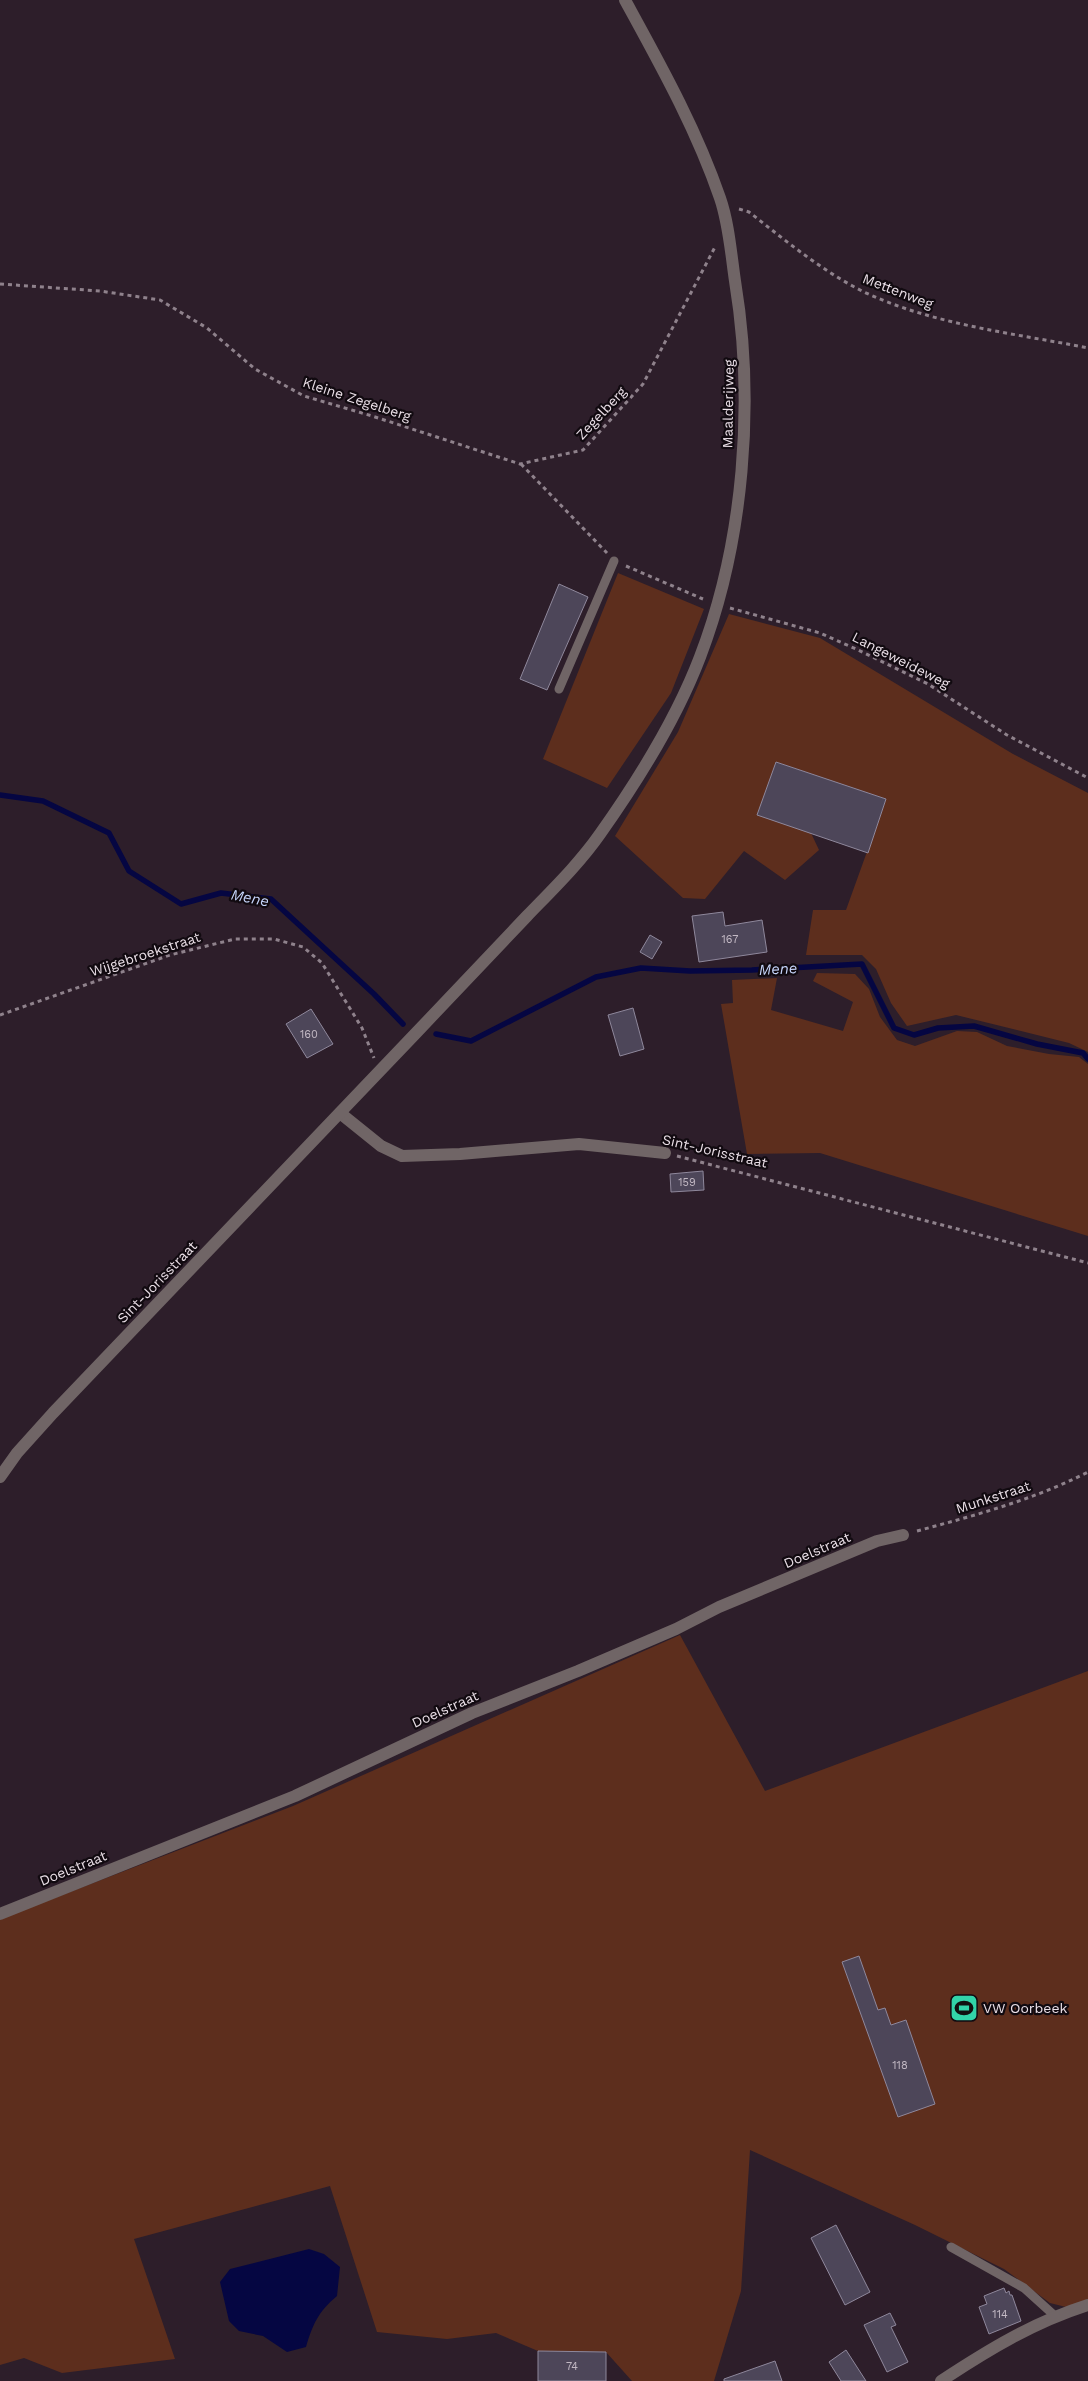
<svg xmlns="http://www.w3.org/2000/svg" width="1088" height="2381" font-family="'Work Sans',sans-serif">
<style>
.green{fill:#5d2e1d}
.water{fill:#050642}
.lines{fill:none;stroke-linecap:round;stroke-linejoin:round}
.stream{stroke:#050642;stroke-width:5.5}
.building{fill:#4d4659;stroke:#8f889c}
.path{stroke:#8f828c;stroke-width:3;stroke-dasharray:4 4;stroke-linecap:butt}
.service{stroke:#706566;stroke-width:9}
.minor{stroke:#706566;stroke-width:12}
.tertiary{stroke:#706566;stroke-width:12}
.labels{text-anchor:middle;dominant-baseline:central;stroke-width:4.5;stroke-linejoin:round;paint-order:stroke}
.number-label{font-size:11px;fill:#c3b9c4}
.street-label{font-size:14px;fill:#eadfe7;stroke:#110a10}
.poi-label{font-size:14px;fill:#eadfe7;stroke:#110a10;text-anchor:start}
.water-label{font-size:15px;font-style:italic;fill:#c7d6fc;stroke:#110a10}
</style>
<rect width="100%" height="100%" fill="#2d1e2a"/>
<g class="green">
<path d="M618 573 704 609 671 693 607 788 543 759Z"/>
<path d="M729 614 820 638 1013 754 1088 793V1052L1069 1043 956 1015 907 1026 891 1003 876 969 862 955H806L813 910H846L886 799 776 762 758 815 811 833 819 850 785 880 744 851 705 899 683 898 615 836 678 732Z"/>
<path d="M817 973 855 974 869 989 880 1017 897 1040 915 1046 957 1031 977 1032 1007 1046 1049 1054 1079 1057 1088 1064V1236L820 1153 747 1154 721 1004 733 1003 732 980 777 978 771 1010 843 1031 853 1002 813 981Z"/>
<path d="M680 1635 765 1791 1088 1671V2302L1070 2308 1050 2303 1004 2269 915 2225 750 2150 741 2291 714 2381H632L606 2352 538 2351 496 2333 447 2339 377 2332 330 2186 134 2239 175 2359 62 2373 24 2358 0 2365V1919L293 1806Z"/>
</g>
<path class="water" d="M309 2249 324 2254 340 2267 337 2296C318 2312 313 2324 306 2347L287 2352 263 2336 239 2331 229 2321 220 2282 230 2269Z"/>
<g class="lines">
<g class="stream">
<path d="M0 795 43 801 109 833 129 871 181 904 221 893 271 899 374 994 403 1024"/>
<path d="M436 1034 471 1041 596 977 641 968 690 971 752 970 862 964 894 1028 914 1035 938 1028 974 1026 1037 1044 1083 1053 1088 1059"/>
</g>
</g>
<g class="building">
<path d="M559 584 588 597 547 690 520 679Z"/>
<path d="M776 762 886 799 868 853 757 815Z"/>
<path d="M723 912 725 926 762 920 767 952 699 962 692 916Z"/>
<path d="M650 935 662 942 652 959 640 952Z"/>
<path d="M633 1008 644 1049 620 1056 608 1015Z"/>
<path d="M311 1009 333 1044 307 1058 286 1024Z"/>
<path d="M703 1171 704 1190 671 1192 670 1174Z"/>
<path d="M859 1956 878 2010 885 2008 891 2025 906 2020 935 2104 898 2117 842 1962Z"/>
<path d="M836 2225 870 2292 845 2305 811 2238Z"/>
<path d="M1004 2288 1006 2293 1009 2291 1010 2295H1012L1021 2321 989 2334 979 2307 987 2304 984 2296Z"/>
<path d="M890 2313 896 2325 891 2327 908 2362 887 2372 864 2325Z"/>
<path d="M846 2350 866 2381H841L829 2362Z"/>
<path d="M538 2351 606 2352V2381H538Z"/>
<path d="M775 2361 782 2381H724V2379Z"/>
</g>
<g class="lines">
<g class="path">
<path d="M739 209 749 212C786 241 822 271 864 292 934 325 1013 333 1088 348"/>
<path d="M0 284 100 291 160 300 207 328 255 369 304 396 372 416 520 464 583 450 643 384 715 247"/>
<path d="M521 464 607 553"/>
<path d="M626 566 703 599"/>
<path d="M730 608 820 633 856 649 928 684 1007 735 1088 778"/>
<path d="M0 1015 170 955 235 939H274L303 947 322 963 362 1028 374 1058"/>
<path d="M677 1156 1088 1263"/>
<path d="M917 1531C976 1515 1033 1500 1088 1472"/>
</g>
<g class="service">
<path d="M559 689 614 561"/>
<path d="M951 2247 1024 2288 1055 2316"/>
</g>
<g class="minor">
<path d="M340 1113 381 1146 402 1156 460 1154 579 1144 665 1153"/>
<path d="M0 1914 295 1796 472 1713 578 1671 676 1629 719 1607 877 1541 903 1535"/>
<path d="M941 2381C988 2350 1034 2322 1088 2305"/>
</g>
<path class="tertiary" d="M0 1477 17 1453 53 1413C174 1286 296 1160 416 1033 453 994 490 955 527 916 552 890 579 864 600 834 639 779 676 720 700 657 744 542 755 402 735 281 731 254 729 224 720 198 696 128 660 64 625 0"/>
</g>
<defs>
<symbol id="stadium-square" viewBox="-11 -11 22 22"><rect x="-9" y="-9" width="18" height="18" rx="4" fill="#32d4a9" stroke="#110a10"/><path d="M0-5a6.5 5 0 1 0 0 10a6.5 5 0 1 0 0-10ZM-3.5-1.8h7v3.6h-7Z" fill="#111"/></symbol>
</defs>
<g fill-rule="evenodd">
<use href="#stadium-square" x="948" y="1992" width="32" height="32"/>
</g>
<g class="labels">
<g class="number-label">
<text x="730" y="939">167</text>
<text x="309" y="1034">160</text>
<text x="687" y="1182">159</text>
<text x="900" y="2065">118</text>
<text x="1000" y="2314">114</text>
<text x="572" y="2366">74</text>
</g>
<g class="street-label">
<text transform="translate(898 291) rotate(21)">Mettenweg</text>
<text transform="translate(357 399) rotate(18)">Kleine Zegelberg</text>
<text transform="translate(728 404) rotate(-89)">Maalderijweg</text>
<text transform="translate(601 413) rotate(-47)">Zegelberg</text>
<text transform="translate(901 660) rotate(27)">Langeweideweg</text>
<text transform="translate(145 954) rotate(-18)">Wijgebroekstraat</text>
<text transform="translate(715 1151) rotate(13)">Sint-Jorisstraat</text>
<text transform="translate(157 1282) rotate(-46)">Sint-Jorisstraat</text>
<text transform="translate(993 1497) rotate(-18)">Munkstraat</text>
<text transform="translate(817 1550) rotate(-23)">Doelstraat</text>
<text transform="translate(445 1709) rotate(-24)">Doelstraat</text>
<text transform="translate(73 1868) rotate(-22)">Doelstraat</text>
</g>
<g class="poi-label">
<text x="983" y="2008">VW Oorbeek</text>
</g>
<g class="water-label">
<text transform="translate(250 898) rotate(11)">Mene</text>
<text transform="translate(778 969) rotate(-3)">Mene</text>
</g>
</g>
</svg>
